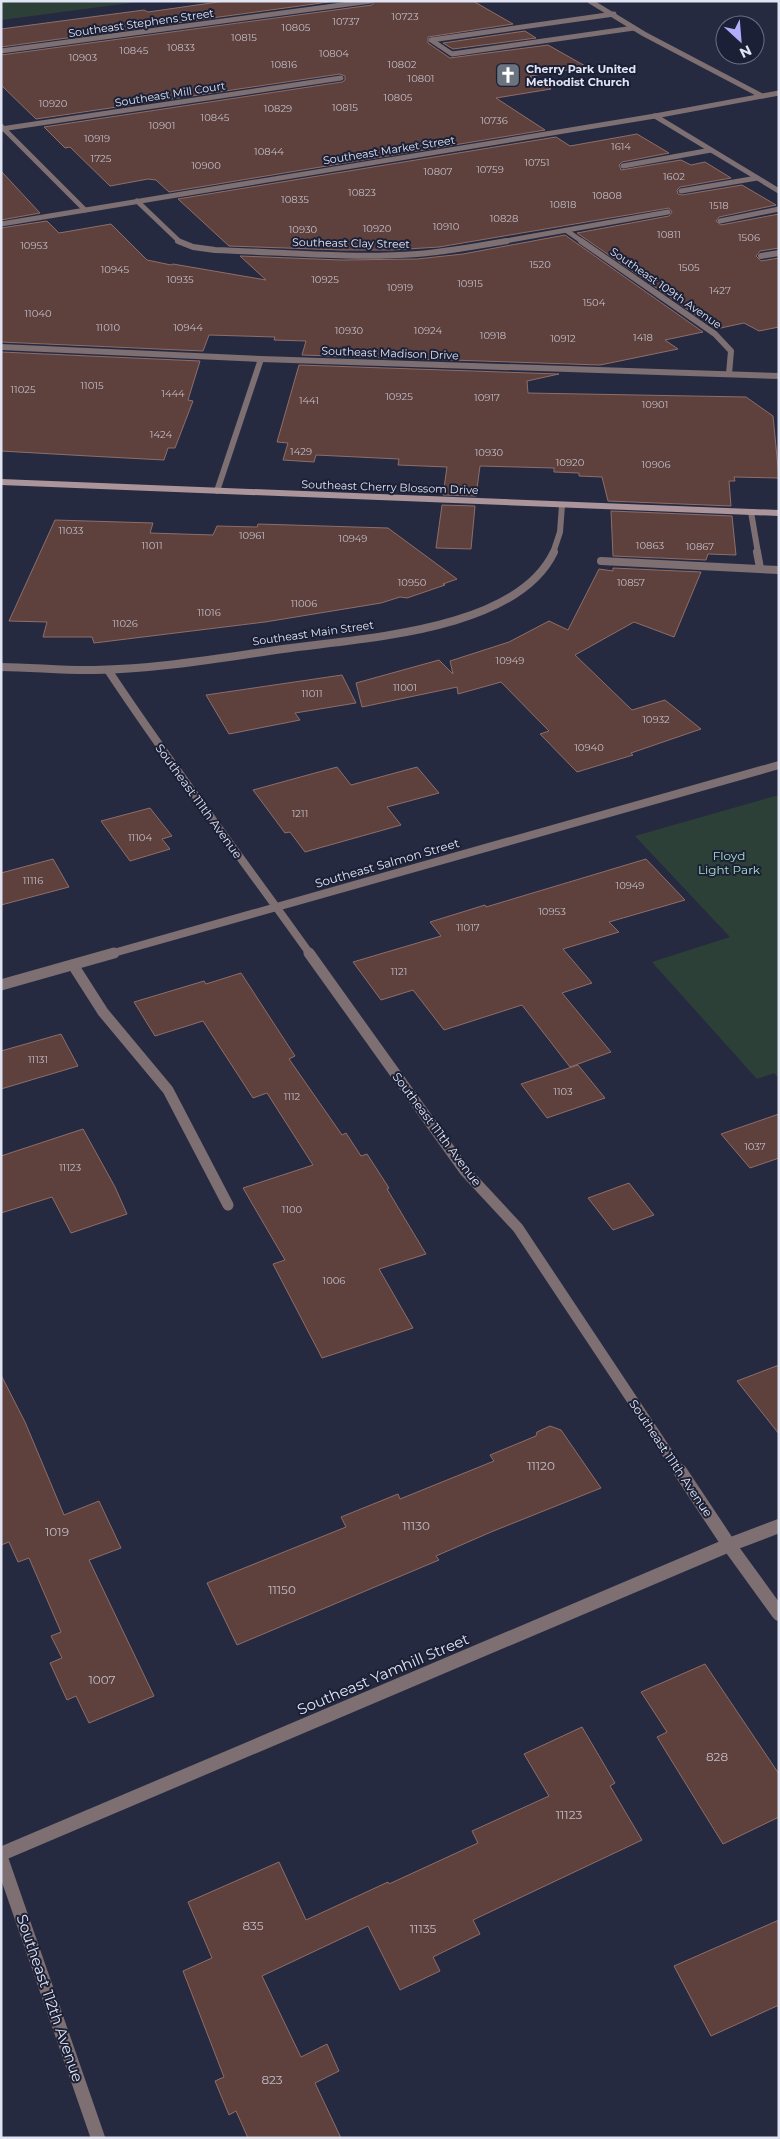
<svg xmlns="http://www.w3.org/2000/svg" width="780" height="2139" font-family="Montserrat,sans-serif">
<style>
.green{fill:#2d4037}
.building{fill:#5e413d;stroke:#8e6d69}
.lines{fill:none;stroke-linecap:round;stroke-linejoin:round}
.service-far3{stroke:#7d6f72;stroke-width:5}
.service-far2{stroke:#7d6f72;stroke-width:6}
.service-far1{stroke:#7d6f72;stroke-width:8}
.service{stroke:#7d6f72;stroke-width:11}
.minor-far4{stroke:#7d6f72;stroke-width:5}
.minor-far3{stroke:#7d6f72;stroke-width:6}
.minor-far2{stroke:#7d6f72;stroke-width:8}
.minor-far1{stroke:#7d6f72;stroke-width:11}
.minor{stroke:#7d6f72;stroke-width:14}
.tertiary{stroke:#7d6f72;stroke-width:5}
.secondary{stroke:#ac959a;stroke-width:6}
.labels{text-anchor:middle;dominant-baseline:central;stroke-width:4;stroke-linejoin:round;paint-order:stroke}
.number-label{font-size:10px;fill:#c0bbc6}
.far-street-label{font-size:11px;fill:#e0e4f3;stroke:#1c2036}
.far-poi-label{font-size:11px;font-weight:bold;fill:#e0e4f3;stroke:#1c2036;text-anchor:start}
.street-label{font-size:12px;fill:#e0e4f3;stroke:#1c2036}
.park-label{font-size:12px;fill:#a7e2c6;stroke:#1c2036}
.near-number-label{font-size:12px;fill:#c0bbc6}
.near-street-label{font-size:15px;fill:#e0e4f3;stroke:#1c2036}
</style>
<rect width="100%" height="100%" fill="#262a41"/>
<g class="green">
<path d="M1 1H145L1 20Z"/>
<path d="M779 795V1078L774 1073 757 1079 652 962 730 937 635 836Z"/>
</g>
<g class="building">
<path d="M225 1H336L1 47V29L144 10 148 12Z"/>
<path d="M375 1H473L513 24 428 37V43L450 58 548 45 587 67 530 76 551 89 496 98 545 130 169 192 156 180 148 179 110 186 70 147 65 148 44 127 342 82 345 80V76L340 74 36 119 1 85V55L372 5Z"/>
<path d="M525 31 536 38 453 49 443 43Z"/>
<path d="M637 134 669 153 622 162 619 165 621 170 681 160 691 165 705 162 731 178 680 187 677 190 678 194 682 195 742 185 776 205 719 217 716 221 721 225 779 214V248L760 251 756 256 761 261 779 258V327L759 331 744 323 716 329 577 233 669 216 672 212 669 208 439 247 392 250H342L229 246 178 199 556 137 570 146Z"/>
<path d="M1 171 40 213 1 220Z"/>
<path d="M47 221 59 233 111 224 147 260 171 265 173 264 266 280 240 256 341 260 417 259 463 254 565 235 703 332 665 340 678 349 600 365 302 355 306 341 274 340 275 337 209 335 203 351 1 342V228Z"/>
<path d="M1 352 200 361 188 400 193 401 175 448H168L164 460 89 456 1 451Z"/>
<path d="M299 365 559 374 527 381 528 393 746 397 773 416 779 478 734 477 735 481H729L731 506 608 501 602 477 579 476V473L554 472V468L480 466 476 496 443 495 447 467 398 465 399 459 316 455 314 462 283 460 288 443 277 442Z"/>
<path d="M442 505 475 506 471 549 436 548Z"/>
<path d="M611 511 732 516 736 555 708 554 706 560 613 556Z"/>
<path d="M55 520 153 523 150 533 213 535 217 526 257 527 258 524 388 528 457 579 443 584 445 585 407 598 400 597 381 603 265 622 94 643 92 637H43L47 622 9 621Z"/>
<path d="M613 568 701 572 674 637 634 622 575 655 632 710 665 700 701 729 631 753 633 755 577 772 540 734 549 731 501 682 458 694 457 687 362 707 356 683 439 660 453 674 450 661 509 642 549 621 568 630 599 569 613 571Z"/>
<path d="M342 675 356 703 295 713 300 720 229 734 206 695Z"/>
<path d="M337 767 351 785 417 767 439 793 387 807 401 825 305 852 290 832 285 833 253 790Z"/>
<path d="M150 808 172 836 162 839 170 849 130 861 101 821Z"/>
<path d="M53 859 69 887 1 905V873Z"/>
<path d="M646 859 685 900 609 922 619 932 563 949 592 983 562 993 611 1052 570 1067 522 1005 444 1030 413 990 381 1000 353 962 441 936 430 922 485 905 486 907Z"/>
<path d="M241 973 295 1056 289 1059 342 1135 346 1133 361 1156 367 1154 389 1188 387 1189 426 1254 379 1269 413 1328 322 1358 273 1264 285 1260 243 1188 313 1165 267 1093 253 1098 203 1021 155 1036 134 1002 204 981 206 984Z"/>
<path d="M61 1034 78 1066 1 1089V1051Z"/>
<path d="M578 1065 605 1098 547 1118 521 1084Z"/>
<path d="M779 1114V1158L750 1168 721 1134Z"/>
<path d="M83 1129 115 1187 127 1214 71 1233 52 1197 1 1213V1156Z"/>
<path d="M629 1183 654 1215 613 1230 588 1198Z"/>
<path d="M779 1365V1434L737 1381Z"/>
<path d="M1 1375 25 1422 64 1515 99 1501 121 1548 89 1560 154 1696 89 1723 76 1696 67 1700 50 1663 62 1658 51 1636 61 1632 29 1558 18 1562 9 1542 1 1545Z"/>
<path d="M550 1426 561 1430 601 1488 491 1532 436 1556 439 1560 237 1645 207 1583 346 1527 341 1517 398 1494 400 1499 494 1461 490 1455 536 1436 537 1432Z"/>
<path d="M705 1664 779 1774V1817L723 1844 657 1737 667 1732 641 1692Z"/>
<path d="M582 1727 615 1783 610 1786 642 1840 473 1920 480 1934 433 1957 440 1971 400 1990 368 1926 262 1976 301 2057 327 2044 339 2071 315 2083 341 2138H248L236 2111 229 2115 215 2081 224 2077 183 1971 212 1958 188 1902 279 1862 306 1920 388 1882 389 1884 478 1843 472 1831 549 1796 524 1754Z"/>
<path d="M779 1920V2005L711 2036 674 1966Z"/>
</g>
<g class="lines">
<g class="service-far3">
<path d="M614 14 431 40 452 54 634 28"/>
<path d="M623 166 711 150"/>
<path d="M681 191 757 178"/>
<path d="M720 221 779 209"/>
</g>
<g class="service-far2">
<path d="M761 256 779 253"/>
<path d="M751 512 758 553"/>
</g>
<g class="service-far1">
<path d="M757 552 760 568"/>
<path d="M601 561 779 570"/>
</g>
<path class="service" d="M73 965 103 1012 168 1090 228 1205"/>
<g class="minor-far4">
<path d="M590 1 644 34 762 96"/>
<path d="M1 51 371 1"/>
<path d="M655 116 779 191"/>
<path d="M1 126 85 210"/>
<path d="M1 129 341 78"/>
<path d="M137 201 180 242"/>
<path d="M567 231 583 242"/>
<path d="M500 242 668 212"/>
</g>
<g class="minor-far3">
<path d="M178 241 193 247 215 250C281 252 351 259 417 254 447 252 477 246 507 241"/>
<path d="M581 241 715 334 731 351 729 374"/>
<path d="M1 347 261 359 779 376"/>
<path d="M217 491 261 359"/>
<path d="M553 553 560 532 562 505"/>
</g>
<g class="minor-far2">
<path d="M1 667C32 667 64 671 95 670 158 669 221 658 283 649 360 638 516 632 554 552"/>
<path d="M108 670C172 767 243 860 310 954"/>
<path d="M110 954 779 765"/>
</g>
<g class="minor-far1">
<path d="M309 953 465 1171 518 1228 680 1472"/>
<path d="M1 985 114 953"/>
</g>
<g class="minor">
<path d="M680 1471 729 1545 779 1614"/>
<path d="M1 1854 729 1545 779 1526"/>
<path d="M1 1858 98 2138"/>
</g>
<path class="tertiary" d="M1 224 655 116 779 93"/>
<path class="secondary" d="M1 482 779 513"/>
</g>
<defs>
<symbol id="church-square" viewBox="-11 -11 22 22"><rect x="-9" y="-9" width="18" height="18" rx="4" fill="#6b7280" stroke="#1c2036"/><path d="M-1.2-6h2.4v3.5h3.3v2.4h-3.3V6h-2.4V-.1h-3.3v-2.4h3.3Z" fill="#fff"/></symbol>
</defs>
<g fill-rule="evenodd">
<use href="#church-square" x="494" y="61" width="28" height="28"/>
</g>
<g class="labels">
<g class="number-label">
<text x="405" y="16">10723</text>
<text x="346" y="21">10737</text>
<text x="296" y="27">10805</text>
<text x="244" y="37">10815</text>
<text x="181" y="47">10833</text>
<text x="134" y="50">10845</text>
<text x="334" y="53">10804</text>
<text x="83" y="57">10903</text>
<text x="284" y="64">10816</text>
<text x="402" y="64">10802</text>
<text x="421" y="78">10801</text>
<text x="398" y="97">10805</text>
<text x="53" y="103">10920</text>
<text x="345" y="107">10815</text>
<text x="278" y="108">10829</text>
<text x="215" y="117">10845</text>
<text x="494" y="120">10736</text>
<text x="162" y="125">10901</text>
<text x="97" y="138">10919</text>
<text x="621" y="146">1614</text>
<text x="269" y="151">10844</text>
<text x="101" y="158">1725</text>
<text x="537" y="162">10751</text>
<text x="206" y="165">10900</text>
<text x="490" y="169">10759</text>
<text x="438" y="171">10807</text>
<text x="674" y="176">1602</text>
<text x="362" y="192">10823</text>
<text x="607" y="195">10808</text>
<text x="295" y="199">10835</text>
<text x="563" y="204">10818</text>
<text x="719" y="205">1518</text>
<text x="504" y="218">10828</text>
<text x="446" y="226">10910</text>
<text x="377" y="228">10920</text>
<text x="303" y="229">10930</text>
<text x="669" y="234">10811</text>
<text x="749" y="237">1506</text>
<text x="34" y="245">10953</text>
<text x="540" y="264">1520</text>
<text x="689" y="267">1505</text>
<text x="115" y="269">10945</text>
<text x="180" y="279">10935</text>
<text x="325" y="279">10925</text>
<text x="470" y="283">10915</text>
<text x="400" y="287">10919</text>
<text x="720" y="290">1427</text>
<text x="594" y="302">1504</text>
<text x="38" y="313">11040</text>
<text x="108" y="327">11010</text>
<text x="188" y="327">10944</text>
<text x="349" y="330">10930</text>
<text x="428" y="330">10924</text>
<text x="493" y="335">10918</text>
<text x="643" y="337">1418</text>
<text x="563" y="338">10912</text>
<text x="92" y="385">11015</text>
<text x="23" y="389">11025</text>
<text x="173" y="393">1444</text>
<text x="399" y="396">10925</text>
<text x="487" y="397">10917</text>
<text x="309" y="400">1441</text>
<text x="655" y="404">10901</text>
<text x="161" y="434">1424</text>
<text x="301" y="451">1429</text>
<text x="489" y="452">10930</text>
<text x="570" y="462">10920</text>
<text x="656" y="464">10906</text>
<text x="71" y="530">11033</text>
<text x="252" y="535">10961</text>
<text x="353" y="538">10949</text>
<text x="152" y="545">11011</text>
<text x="650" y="545">10863</text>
<text x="700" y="546">10867</text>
<text x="412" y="582">10950</text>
<text x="631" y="582">10857</text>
<text x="304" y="603">11006</text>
<text x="209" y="612">11016</text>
<text x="125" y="623">11026</text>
<text x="510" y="660">10949</text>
<text x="405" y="687">11001</text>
<text x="312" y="693">11011</text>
<text x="656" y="719">10932</text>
<text x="589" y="747">10940</text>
<text x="300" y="813">1211</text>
<text x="140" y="837">11104</text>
<text x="33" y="880">11116</text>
<text x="630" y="885">10949</text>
<text x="552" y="911">10953</text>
<text x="468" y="927">11017</text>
<text x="399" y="971">1121</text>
<text x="38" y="1059">11131</text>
<text x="563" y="1091">1103</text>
<text x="292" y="1096">1112</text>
<text x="755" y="1146">1037</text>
<text x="70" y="1167">11123</text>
<text x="292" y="1209">1100</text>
<text x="334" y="1280">1006</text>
</g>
<g class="far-street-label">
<text transform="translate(141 23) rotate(-8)">Southeast Stephens Street</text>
<text transform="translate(170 94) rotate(-9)">Southeast Mill Court</text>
<text transform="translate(389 150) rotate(-9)">Southeast Market Street</text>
<text transform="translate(351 243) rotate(1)">Southeast Clay Street</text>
<text transform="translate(666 288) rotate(35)">Southeast 109th Avenue</text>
<text transform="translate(390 353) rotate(2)">Southeast Madison Drive</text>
<text transform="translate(390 487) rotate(2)">Southeast Cherry Blossom Drive</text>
<text transform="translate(313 633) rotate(-8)">Southeast Main Street</text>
</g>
<g class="far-poi-label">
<text x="526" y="69">Cherry Park United<tspan x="526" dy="13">Methodist Church</tspan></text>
</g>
<g class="street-label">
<text transform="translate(199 801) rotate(54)">Southeast 111th Avenue</text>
<text transform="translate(387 863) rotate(-16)">Southeast Salmon Street</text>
<text transform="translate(437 1129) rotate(53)">Southeast 111th Avenue</text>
<text transform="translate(671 1458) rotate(56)">Southeast 111th Avenue</text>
</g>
<g class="park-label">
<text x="729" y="855">Floyd<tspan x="729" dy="14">Light Park</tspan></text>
</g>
<g class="near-number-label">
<text x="541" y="1465">11120</text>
<text x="416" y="1525">11130</text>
<text x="57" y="1531">1019</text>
<text x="282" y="1589">11150</text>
<text x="102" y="1679">1007</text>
<text x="717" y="1756">828</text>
<text x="569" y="1814">11123</text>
<text x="253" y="1925">835</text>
<text x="423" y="1928">11135</text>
<text x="272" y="2079">823</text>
</g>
<g class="near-street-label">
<text transform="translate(383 1674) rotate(-23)">Southeast Yamhill Street</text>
<text transform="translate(50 1998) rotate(71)">Southeast 112th Avenue</text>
</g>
</g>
<rect width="780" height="2139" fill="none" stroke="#e0e4f3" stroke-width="5"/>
<g transform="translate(740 40) rotate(154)"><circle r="24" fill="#1c2036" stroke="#6a6e82"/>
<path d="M0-4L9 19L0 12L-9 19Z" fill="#b1adfa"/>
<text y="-8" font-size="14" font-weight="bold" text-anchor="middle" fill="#e0e4f3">N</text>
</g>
</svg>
